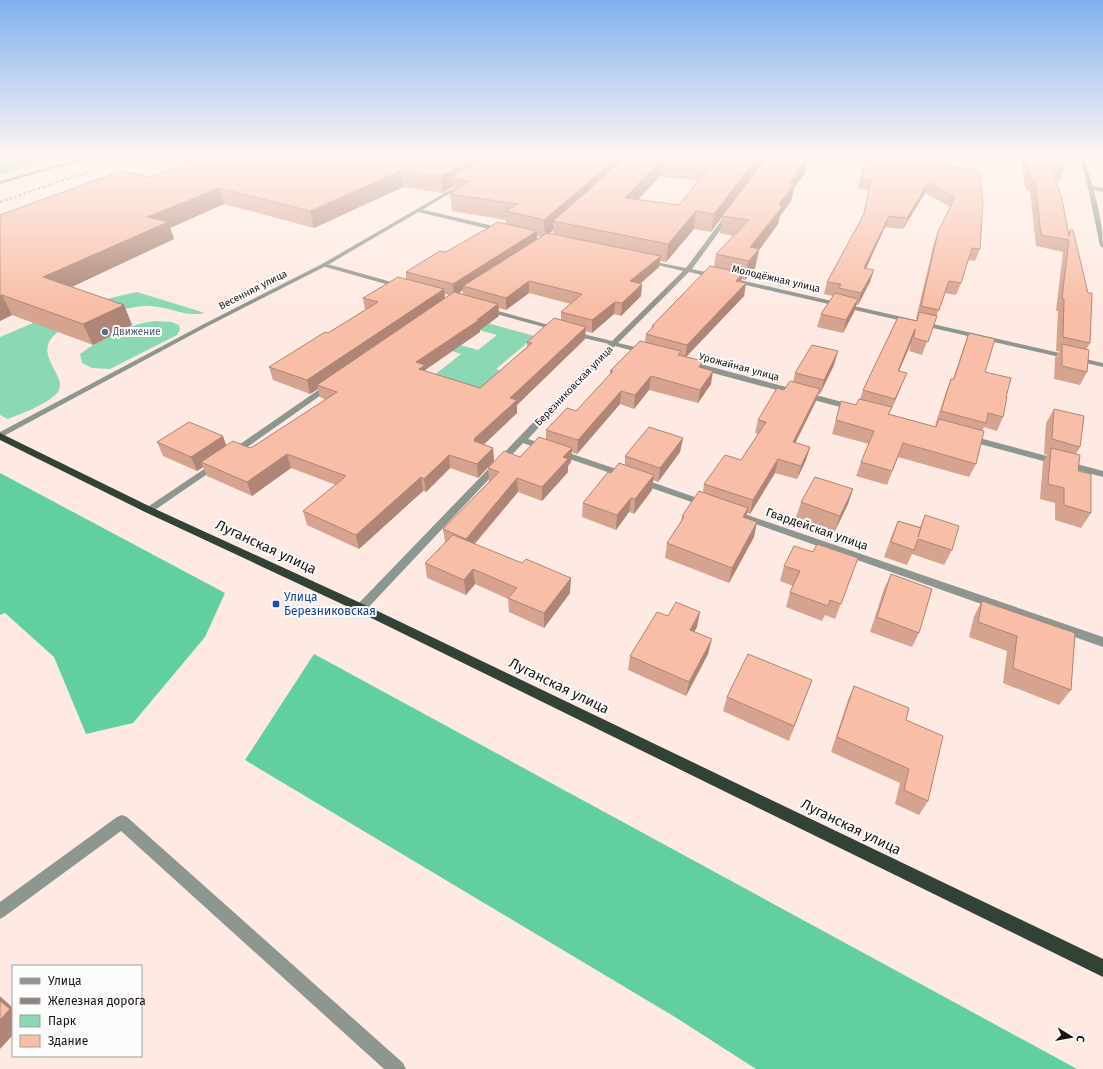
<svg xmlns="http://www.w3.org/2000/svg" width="1103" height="1069" font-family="'Fira Sans',sans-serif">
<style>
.green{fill:#8bd8b4}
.forest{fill:#61cfa0}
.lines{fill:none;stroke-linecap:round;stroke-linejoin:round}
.minor{fill:#8d968f;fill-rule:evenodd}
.tertiary{fill:#8d968f;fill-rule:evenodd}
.trunk{fill:#324236;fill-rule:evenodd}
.rail{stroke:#8f817b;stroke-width:1.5;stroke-dasharray:2.5 2.5;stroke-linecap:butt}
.wall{fill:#d5a390;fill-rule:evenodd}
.shaded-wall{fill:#ae8576}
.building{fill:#f8bea8;stroke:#ae8576;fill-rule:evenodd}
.service-dot{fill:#5c6f8a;stroke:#fcfcfc;stroke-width:1.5}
.transit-dot{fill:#1a4fb4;stroke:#fcfcfc;stroke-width:1.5}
.labels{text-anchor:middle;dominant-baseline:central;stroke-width:4;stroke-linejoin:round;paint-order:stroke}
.far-street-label{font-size:10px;fill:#1b1310;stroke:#fcfcfc}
.far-service-label{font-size:10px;fill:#4e5e75;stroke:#fcfcfc;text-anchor:start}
.street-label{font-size:12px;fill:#1b1310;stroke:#fcfcfc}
.transit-label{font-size:12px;fill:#164399;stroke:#fcfcfc;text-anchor:start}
.near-street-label{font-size:14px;fill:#1b1310;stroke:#fcfcfc}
</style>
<rect width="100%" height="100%" fill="#feeae2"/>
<g class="green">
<path d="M0 154H65L0 175Z"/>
<path d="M137 292 205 313C187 317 175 309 158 307 133 302 101 317 78 325 72 327 63 328 58 332 29 353 70 377 58 392 48 404 23 413 8 419L0 415V337L71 307Z"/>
<path d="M155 321 171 322 179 325 180 330 177 335 110 369 92 368 82 363 80 354C102 338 128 324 155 321Z"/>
<path d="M484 322 549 340 541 347 527 343 496 369 511 374 489 393 433 376 461 354 452 351 460 345 478 350 497 335 475 329Z"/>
</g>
<g class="forest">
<path d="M0 473 225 593 205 637 133 723 86 734 54 657 5 613 0 615Z"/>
<path d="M314 654 1077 1069H756L675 1017 245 760Z"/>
</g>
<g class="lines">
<g class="minor">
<path d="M96 154H103L0 184V181Z"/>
<path d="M1091 186 1103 188V192L1089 189V187Z"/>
<path d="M420 209 502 228 505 230 502 232 418 212 417 211Z"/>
<path d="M727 213 732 214 692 269 1103 363V367L689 272 618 343 648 350V354H645L615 346 528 439 628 473 630 475 628 477H622L523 443 365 611 361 612 357 611 355 608 357 605 609 344 571 335V331L612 341 683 271 645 262V260L686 268Z"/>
<path d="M324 263 402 285 403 286 400 288 322 266V264Z"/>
<path d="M487 308 560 328 562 329 558 331 485 311V309Z"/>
<path d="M687 362H693L857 406 858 408 857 410H851L687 366Z"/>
<path d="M327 384H330L334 386 236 455H230L229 453 230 451Z"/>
<path d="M968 435 1103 471V477L965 440 964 438 965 436Z"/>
<path d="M216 461 219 462 220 464 219 466 152 512H146L144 510 146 508Z"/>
<path d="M640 478 709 502 711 504 709 506H703L637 483 635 481 637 479Z"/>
<path d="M733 510 1103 637V647L730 515 728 513Z"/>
<path d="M122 815 127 817 403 1063 406 1069H384L121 831 5 916 0 919V902L117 817Z"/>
</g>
<g class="tertiary">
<path d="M1079 154H1083C1092 184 1103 216 1103 248L1100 246 1088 188Z"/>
<path d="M462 183 466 184 326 266 208 326 0 438V432L204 324 322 264Z"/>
</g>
<path class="trunk" d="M0 433 153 508 365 605 1103 959V977L357 611 145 512 0 440Z"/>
<path class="rail" d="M0 202 140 154"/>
</g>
<g class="wall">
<path d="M808 154 806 158 805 173 794 188 791 201 780 216 778 224 759 250 755 268 745 280 742 279 741 282 746 283 744 296 686 357 703 361 702 368 711 384 698 403 649 390 634 409 620 404 577 454 571 452V462L568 466V472L542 501 518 492 475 544 570 593 544 628 509 612 508 599 475 584 466 595 427 578 425 563 445 542 443 529 489 482 488 468 520 457 546 439V430L576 411 610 375V371L645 342 646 334 651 329 652 326 714 267 716 254 733 236 720 233 722 217 711 232 694 229 666 262 660 261 659 267 640 284H642L641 296 621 316 614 314 592 333 585 331V339L517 405V413L484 444 493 448 494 461 478 478 450 468 426 492 423 491 359 549 307 525 303 511 336 485 291 468 252 496 207 476 203 467 197 471 163 456 157 442 226 445 250 448 254 446 326 400 320 397 318 389 310 394 273 380 269 367 328 333 365 310 363 298 406 279V272L506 224V220L452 211 450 194 453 192 452 187 443 193 403 187 314 228 224 204 170 228 174 239 72 287 124 305 132 325 93 345 12 315 0 321V215L150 177ZM660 176 698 181 679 205 638 199ZM553 230V235L549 234ZM537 236H539L542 237 537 240ZM463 290V294L459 293ZM529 293 571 304 561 312V320L527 342V347L480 388 426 372 425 370 480 332V330L499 316V308L506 310ZM445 294 449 295 445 298Z"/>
<path d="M870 154H949V166L980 249 975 261 968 260 961 283 956 295 945 293 922 355 909 351 911 343 899 371 901 387 889 414 935 427 936 425H935L946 392 951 379H953L964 346 969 333 985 372 1006 397 1003 417 997 431 984 427 982 431 976 464 969 477 898 457 887 485 856 476 861 462 869 444 832 434 841 401 856 405 860 399 863 390 916 321 917 319H916L934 243 938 232 950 207 925 193 903 229 885 227 866 269 874 270 870 282 858 305H856L854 312 843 333 817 327 821 314 833 296 824 294 827 282 863 217 868 190 858 189 865 159H869Z"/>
<path d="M1021 154H1060L1064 170 1060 180H1056L1069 233 1070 230 1090 343 1086 350 1087 372 1080 385 1054 379 1055 358 1059 351H1056L1058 311H1056L1063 252 1036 246 1030 191H1027L1024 181Z"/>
<path d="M838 351 834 365 820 394H818L816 401 795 443 810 447 806 460 797 479 775 473 750 514 747 513 746 518 754 537 729 583 665 558 667 543 681 522 682 516 703 492 704 484 741 460 758 434 755 433 758 420 793 382 795 373Z"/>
<path d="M1054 409 1080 447 1076 454 1078 471 1091 513 1081 528 1055 520V503L1040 499 1043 462 1047 455 1044 454 1046 423Z"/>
<path d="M683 438 680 452 658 482 653 480 652 490 634 514 629 512 616 530 582 517 583 503 611 473 625 465V456Z"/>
<path d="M853 489 848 504 835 531 796 517 801 502Z"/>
<path d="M925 515 952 550 944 565 912 554 907 565 884 557 892 535 898 521 920 527Z"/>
<path d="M813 552 858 558 835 619 825 615 822 621 786 607 790 592 793 586 780 581 784 566Z"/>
<path d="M891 574 919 633 912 647 870 632 884 589Z"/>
<path d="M982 601 1071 690 1059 705 1003 683 1007 651 969 637 974 616Z"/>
<path d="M668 616 697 627 694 631 708 654 686 696 628 670 630 656Z"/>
<path d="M812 680 789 741 723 711 727 697Z"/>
<path d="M854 686 906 720 928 801 919 815 895 804 900 783 831 752 848 700Z"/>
</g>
<g class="shaded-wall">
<path d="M480 154H506L451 178 452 187 443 193 441 176Z"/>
<path d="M621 154H637L553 221V230L545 237 544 220Z"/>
<path d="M760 154H769L722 216V217L711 232 714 214Z"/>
<path d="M803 154H808L802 166 808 158 805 173 794 188 791 201 780 216 778 224 759 250 755 268 745 280 750 247 789 183Z"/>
<path d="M661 160 660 176 624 215 625 198Z"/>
<path d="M401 171 403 187 314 228 310 211Z"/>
<path d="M928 183 925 193 903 229 907 218Z"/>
<path d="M219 188 224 204 170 228 174 239 52 296 43 277 147 217Z"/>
<path d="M696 211 694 229 666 262 668 244Z"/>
<path d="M889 216 885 227 860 281 864 268Z"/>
<path d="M537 231V243L463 286V290L454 296 453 284Z"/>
<path d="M661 256 659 267 629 293 630 281Z"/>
<path d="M874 270 870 282 858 305 861 293Z"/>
<path d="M743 273 740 285 736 281Z"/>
<path d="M529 281V293L506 310V298Z"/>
<path d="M746 283 744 296 685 358 687 345Z"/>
<path d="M642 284 641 296 621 316 622 303Z"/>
<path d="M444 289 445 302 317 385 318 389 310 394 307 380Z"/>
<path d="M2 295 12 315 0 321V296Z"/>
<path d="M858 299 854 312 843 333 846 320Z"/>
<path d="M615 302 614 314 592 333V320Z"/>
<path d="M498 304 499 316 480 330V332L425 370 426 378 420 382 416 362Z"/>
<path d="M124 305 132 325 93 345 83 324Z"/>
<path d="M586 327 585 339 517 405V413L477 451 474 439 510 398Z"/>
<path d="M915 329 911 343 893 385 898 371Z"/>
<path d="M838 351 834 365 820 394 824 380Z"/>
<path d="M703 361 701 375 699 367Z"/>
<path d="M713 371 711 384 698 403 700 390Z"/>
<path d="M907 373 901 387 890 413 895 399Z"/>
<path d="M651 376 649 390 634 409 635 395Z"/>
<path d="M820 389 816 401 789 456 793 442Z"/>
<path d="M621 391 620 404 577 454 578 440Z"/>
<path d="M223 436 228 450 201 462 203 467 197 471 191 457Z"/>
<path d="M683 438 680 452 658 482 660 468Z"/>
<path d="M810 447 806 460 797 479 801 466Z"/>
<path d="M493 448 494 461 478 478 477 464Z"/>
<path d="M572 448 571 462 568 466V472L542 501V487L563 457Z"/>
<path d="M287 454 291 468 252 496 247 482Z"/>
<path d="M449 455 450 468 426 492 424 479Z"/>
<path d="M778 459 775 473 750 514 753 500Z"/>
<path d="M654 475 652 490 634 514 635 499Z"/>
<path d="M421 477 423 491 359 549 356 535Z"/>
<path d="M517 478 518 492 467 552 466 539Z"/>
<path d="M853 489 848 504 835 531 840 516Z"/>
<path d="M631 498 629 512 616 530 617 515Z"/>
<path d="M748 508 745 523 743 517Z"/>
<path d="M757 522 754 537 729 583 732 568Z"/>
<path d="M473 569 475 584 466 595 464 580Z"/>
<path d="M571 578 570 593 544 628V613Z"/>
<path d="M700 612 697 627 687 645 690 630Z"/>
<path d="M712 639 708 654 686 696 689 682Z"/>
<path d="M0 996 13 1008V1035L0 1049Z"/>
</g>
<g class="building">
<path d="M207 154H480L441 176 401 171 310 211 219 188 147 217 168 222 43 277 124 305 83 324 2 295 0 296V215L121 171 150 177Z"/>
<path d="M490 154H621L544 220 506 211 518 204 450 194 470 181 451 178Z"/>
<path d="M630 154H760L714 214 696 211 668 244 553 221ZM661 160 710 166 679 205 625 198Z"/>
<path d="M769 154H803L802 157 808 158 789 183 795 184 779 204 782 207 750 247 759 249 749 261 716 254 749 220 722 216Z"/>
<path d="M871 154H949V166L979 170 983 201 980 249 972 248 961 283 949 281 939 310 921 306 938 232 955 197 928 183 907 218 889 216 864 268 874 270 861 293 839 288 841 284 827 282 864 214 871 180 861 179 865 159H870Z"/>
<path d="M1026 154H1060L1064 170 1052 169 1062 199 1069 236 1070 230H1073L1088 293H1092L1090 343 1063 337 1064 299 1062 298 1069 240 1041 235 1035 180H1032L1029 171Z"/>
<path d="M498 222 537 231 453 284 406 272 440 251 446 252Z"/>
<path d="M547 233 661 256 630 281 642 284 622 303 615 302 592 320 561 312 582 294 529 281 506 298 463 286Z"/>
<path d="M710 266 743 273 736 281 746 283 687 345 646 334 654 326H652Z"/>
<path d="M398 277 444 289 307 380 269 367 325 332 328 333 378 302 363 298Z"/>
<path d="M454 292 498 304 477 320H479L416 362 425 365 419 369 480 388 532 343 527 342 554 318 586 327 510 398 517 400 474 439 476 440 474 441 493 448 477 464 449 455 424 479 421 477 356 535 303 511 346 476 287 454 247 482 201 462 233 441 250 448 254 446 337 392 317 385Z"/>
<path d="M835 293 858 299 846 320 821 314Z"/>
<path d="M919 312 937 316 928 342 914 338 915 329 898 371 907 373 895 399 863 390 898 317 917 321Z"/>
<path d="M969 333 995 339 985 372 1011 378 1006 397H1007L1003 417 988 413 986 423 941 411 951 379H954Z"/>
<path d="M640 341 681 351 678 355 703 361 699 367 713 371 700 390 651 376 635 395 621 391 578 440 546 430 567 408 576 411 613 371H610Z"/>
<path d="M1062 344 1089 350 1087 372 1062 366Z"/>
<path d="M812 345 838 351 824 380 795 373Z"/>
<path d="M790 381 820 389 793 442 810 447 801 466 778 459 753 500 704 484 725 455 741 460 766 422 758 420 777 388 784 390Z"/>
<path d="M859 399 892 407 888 414 936 427 939 419 984 431 976 464 903 443 892 471 861 462 874 431 836 420 841 401 856 405Z"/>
<path d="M1054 409 1084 416 1080 447 1052 439Z"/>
<path d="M189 422 223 436 191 457 157 442Z"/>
<path d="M649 427 683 438 660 468 625 456Z"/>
<path d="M539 437 572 448 563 457 568 459 542 487 517 478 466 539 443 529 499 472 488 468 504 451 520 457Z"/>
<path d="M1051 448 1080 455 1078 471 1091 474V513L1064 505V488L1048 484Z"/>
<path d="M619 463 654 475 635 499 631 498 617 515 583 503 608 472 611 473Z"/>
<path d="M815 477 853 489 840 516 801 502Z"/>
<path d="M699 491 748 508 743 517 757 522 732 568 667 543 684 517 682 516Z"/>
<path d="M925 515 959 526 952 550 918 539 914 550 891 542 898 521 921 528 918 537Z"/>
<path d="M453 535 522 563 526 559 571 578 544 613 508 598 517 588 473 569 464 580 425 563Z"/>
<path d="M817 544 858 558 841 604 830 600 828 606 790 592 800 571 784 566 794 546 813 552Z"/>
<path d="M891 574 932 589 919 633 877 617Z"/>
<path d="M982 601 1075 633 1071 690 1013 668 1017 636 978 622Z"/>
<path d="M676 602 700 612 690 630 712 639 689 682 630 656 657 612 668 616Z"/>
<path d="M748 654 812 680 794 726 727 697Z"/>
<path d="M854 686 909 708 906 720 943 736 928 801 904 790 909 769 837 737Z"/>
<path d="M0 1001 10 1009 0 1020Z"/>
</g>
<linearGradient id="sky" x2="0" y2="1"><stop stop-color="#80b1f0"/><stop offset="0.51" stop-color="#fff6f2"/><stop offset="1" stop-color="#fff6f2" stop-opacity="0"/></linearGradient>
<rect width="1103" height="304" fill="url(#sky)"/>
<circle class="service-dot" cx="105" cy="332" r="4"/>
<rect class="transit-dot" x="272" y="600" width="8" height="8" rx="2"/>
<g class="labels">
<g class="far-street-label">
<text transform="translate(776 279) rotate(13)">Молодёжная улица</text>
<text transform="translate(253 290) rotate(-27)">Весенняя улица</text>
<text transform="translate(739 367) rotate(15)">Урожайная улица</text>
<text transform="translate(574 386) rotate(-46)">Березниковская улица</text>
</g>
<g class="far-service-label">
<text x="113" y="332">Движение</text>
</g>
<g class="street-label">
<text transform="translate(817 529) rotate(19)">Гвардейская улица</text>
</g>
<g class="transit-label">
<text x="284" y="597">Улица<tspan x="284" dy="14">Березниковская</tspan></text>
</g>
<g class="near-street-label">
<text transform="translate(266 547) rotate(25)">Луганская улица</text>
<text transform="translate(559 686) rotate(26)">Луганская улица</text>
<text transform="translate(851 827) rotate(26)">Луганская улица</text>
</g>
</g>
<rect x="12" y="965" width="130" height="92" fill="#fcfcfc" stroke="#a29f9e"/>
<rect x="20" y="978" width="20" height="6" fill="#8d968f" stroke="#a29f9e"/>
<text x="48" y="985" font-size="12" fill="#1b1310">Улица</text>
<rect x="20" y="998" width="20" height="6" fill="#8f817b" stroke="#a29f9e"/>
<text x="48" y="1005" font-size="12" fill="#1b1310">Железная дорога</text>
<rect x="20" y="1015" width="20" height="12" fill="#8bd8b4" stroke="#a29f9e"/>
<text x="48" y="1025" font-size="12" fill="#1b1310">Парк</text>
<rect x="20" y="1035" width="20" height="12" fill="#f8bea8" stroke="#a29f9e"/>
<text x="48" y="1045" font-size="12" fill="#1b1310">Здание</text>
<g transform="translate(1071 1037) rotate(101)" stroke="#fcfcfc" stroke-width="3" paint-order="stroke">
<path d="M0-3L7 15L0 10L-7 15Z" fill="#1b1310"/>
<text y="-6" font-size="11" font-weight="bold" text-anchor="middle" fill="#1b1310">С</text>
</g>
</svg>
